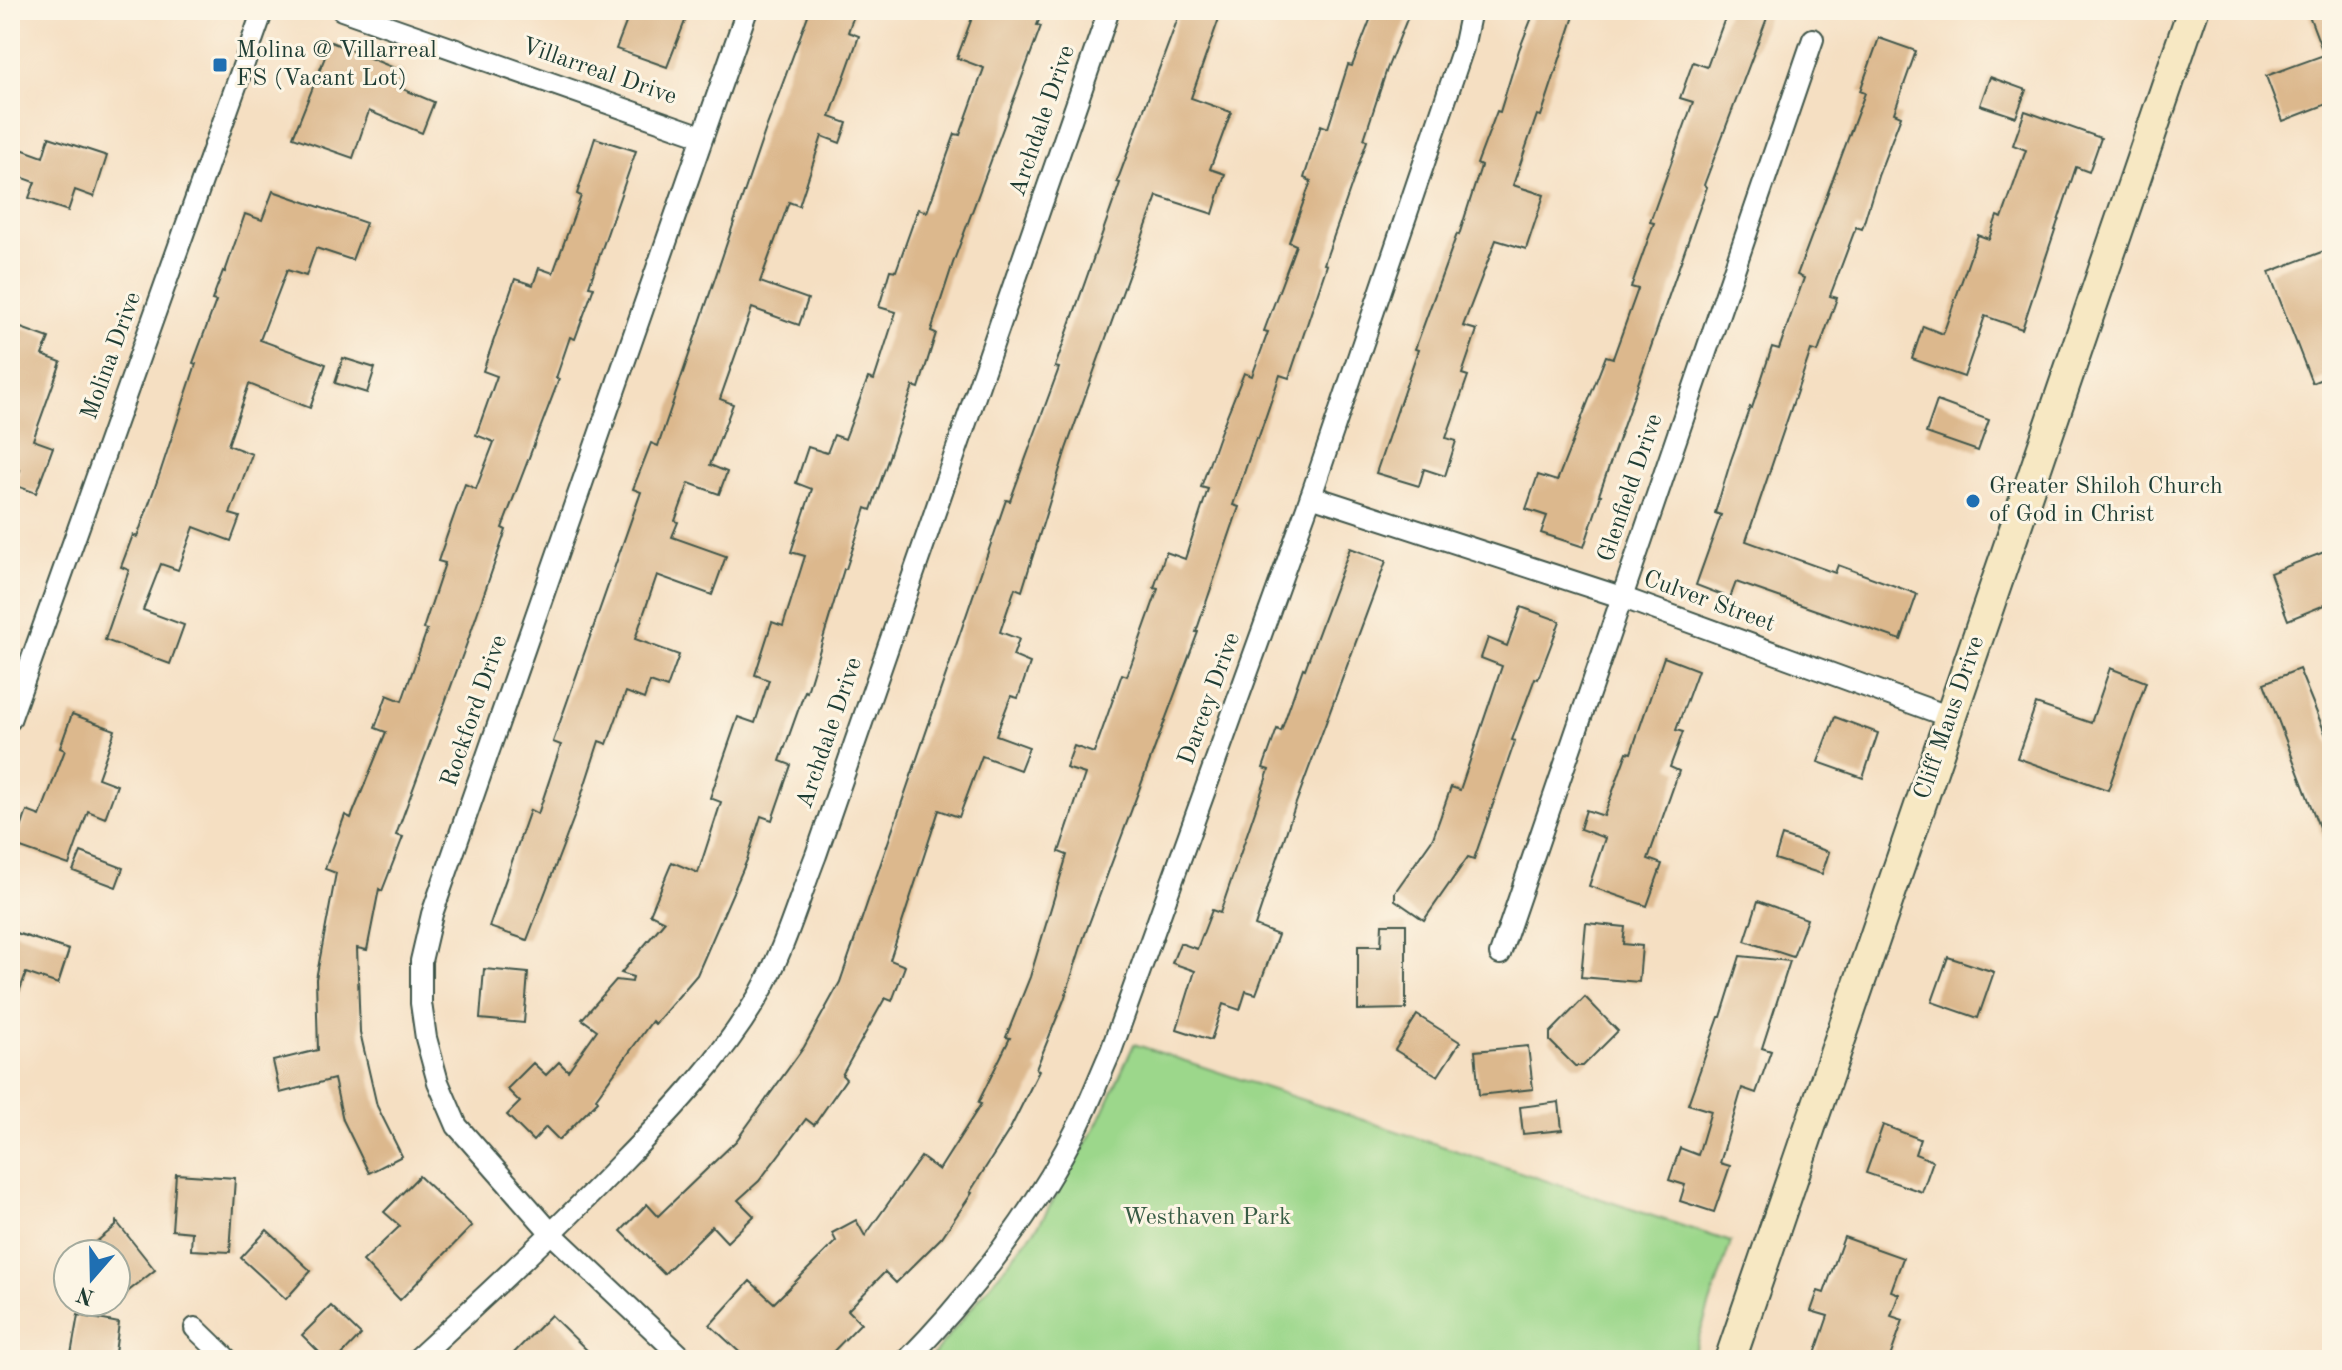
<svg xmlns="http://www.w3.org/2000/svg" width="2342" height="1370" font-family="'Old Standard TT',serif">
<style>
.green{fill:#9cd78b;stroke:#5e8a60;stroke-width:2}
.building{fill:#dcb88d}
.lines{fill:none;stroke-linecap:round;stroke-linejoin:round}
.street-casing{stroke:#3f5549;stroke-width:24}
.secondary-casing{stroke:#3f5549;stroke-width:34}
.street{stroke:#fff;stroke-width:20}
.secondary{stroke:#f7e8c3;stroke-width:30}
.poi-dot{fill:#1f6fb2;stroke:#fcf5e5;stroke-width:3}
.labels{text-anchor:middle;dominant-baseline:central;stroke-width:6;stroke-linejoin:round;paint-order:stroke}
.poi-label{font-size:24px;fill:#1f3d34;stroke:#fcf5e5;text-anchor:start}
.street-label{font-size:24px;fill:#1f3d34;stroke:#fcf5e5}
.park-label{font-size:24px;fill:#385c45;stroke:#fcf5e5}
</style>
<rect width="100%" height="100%" fill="#fcf5e5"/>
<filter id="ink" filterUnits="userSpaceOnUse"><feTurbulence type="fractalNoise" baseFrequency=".0125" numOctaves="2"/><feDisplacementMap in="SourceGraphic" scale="16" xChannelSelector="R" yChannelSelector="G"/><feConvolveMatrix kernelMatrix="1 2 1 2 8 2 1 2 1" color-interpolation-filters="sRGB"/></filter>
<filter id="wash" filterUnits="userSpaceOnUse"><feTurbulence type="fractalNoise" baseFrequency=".006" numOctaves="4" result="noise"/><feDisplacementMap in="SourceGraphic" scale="32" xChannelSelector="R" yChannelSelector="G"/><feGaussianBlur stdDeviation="1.8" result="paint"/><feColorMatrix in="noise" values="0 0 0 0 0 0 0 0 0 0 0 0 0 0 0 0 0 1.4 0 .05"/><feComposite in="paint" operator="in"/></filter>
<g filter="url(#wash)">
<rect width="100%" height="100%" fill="#f5dfc2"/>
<path class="green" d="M1134 1044 1731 1242 1691 1360H929L1039 1225 1099 1121Z"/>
<g id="blocks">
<g class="building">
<path d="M631 10H672L687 16 667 67 616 49Z"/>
<path d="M810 10H856L848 32 859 36 830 117 847 123 840 143 822 136 799 206 789 202 760 282 808 299 799 325 752 308 720 399 733 404 710 465 727 472 719 494 689 483 675 521 678 522 672 537 726 556 712 595 657 575 635 639 679 655 667 688 650 682 644 699 626 692 607 744 599 741 576 812 527 940 489 927 530 810 538 814 561 745 553 742 641 492 633 489 651 443 658 446 765 131Z"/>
<path d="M975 10H1043L1037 25 1041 26 953 263 931 331 936 333 919 388 913 386 871 510 866 508 846 569H844L807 692 805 691 780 761 791 765 772 820 761 816 747 860 697 975 655 1024 652 1021 596 1098 598 1101 559 1140 546 1127 533 1141 507 1115 520 1102 507 1089 533 1063 546 1075 559 1062 568 1071 597 1030 582 1019 616 980 632 982 633 977 621 973 665 921 650 914 672 862 698 873 721 802 710 798 738 717 755 723 769 680 755 675 772 622 783 626 805 556 791 552 812 489 796 483 808 447 827 453 834 435 845 439 868 378 874 380 896 312 879 307 890 270 896 271 918 209 927 212 955 134 960 135 984 68 957 58Z"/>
<path d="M1181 10H1222L1191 98 1231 112 1210 169 1225 174 1213 214 1157 196 1066 449 1022 591 1015 588 1000 632 1019 639 1013 656 1030 663 1018 698 1011 696 996 735 1029 747 1020 770 982 756 959 817 939 810 890 960 905 966 892 1001 885 998 842 1075 846 1079 814 1125 806 1119 759 1181 738 1200 754 1216 727 1242 712 1226 664 1274 621 1231 647 1204 658 1216 736 1141 804 1047 840 982 1006 500 1010 501 1059 368 1055 367 1120 183 1117 182Z"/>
<path d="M1374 10H1397L1409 14 1387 69 1364 139 1367 141 1324 264 1327 265 1289 378 1280 375 1258 439 1256 438 1233 505 1239 507 1196 632H1198L1084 937 1064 1000 1036 1069 1039 1071 1010 1129 970 1192 972 1193 942 1237 896 1283 885 1272 848 1310 861 1323 825 1360H748L710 1325 750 1281 774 1303 836 1241 832 1233 856 1220 865 1236 921 1157 939 1170 981 1104 978 1103 1010 1038 1006 1037 1030 977 1067 855 1059 852 1085 774 1066 768 1074 746 1094 753 1122 674 1127 676 1158 589 1154 588 1166 552 1185 559 1208 489 1201 487 1220 433 1244 373 1252 376 1268 332 1264 331 1296 245 1289 242 1311 181 1304 178 1321 125 1328 128 1348 65 1352 66Z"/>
<path d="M1535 10H1576L1541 116 1537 115 1513 185 1544 195 1526 249 1496 240 1463 326 1477 330 1462 374 1468 376 1446 438 1456 441 1445 476 1424 469 1419 486 1376 473 1418 350 1415 349 1457 234 1459 235 1481 166 1477 164 1497 111 1500 112 1519 50Z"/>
<path d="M1728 10H1770L1704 185 1707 187 1599 495H1601L1584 547 1541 533 1547 516 1526 509 1538 475 1557 481 1606 356 1613 358 1638 289 1631 287 1654 223 1650 222 1693 102 1680 98 1693 62 1707 67Z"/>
<path d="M2307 10H2332V102L2283 121 2266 76 2324 55Z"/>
<path d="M1879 38 1916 51 1894 113 1901 116 1878 176 1862 229 1856 227 1830 296 1837 298 1818 352 1811 350 1746 541 1835 573 1838 565 1917 594 1901 640 1736 582 1730 598 1696 585 1721 515 1715 513 1731 460 1750 407 1752 408 1772 347 1779 349 1804 278 1797 275 1865 93 1860 91Z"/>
<path d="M331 42 404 72 398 87 434 102 422 133 369 111 353 158 293 137Z"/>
<path d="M1990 77 2026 90 2016 117 1980 105Z"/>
<path d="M2025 111 2101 138 2089 172 2076 167 2022 329 1985 316 1964 377 1912 359 1923 326 1943 334 1978 235 1989 239 1997 216 2002 218 2026 150 2013 145Z"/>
<path d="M49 137 107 156 94 197 75 190 68 211 29 198 35 182 10 173V145L43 157Z"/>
<path d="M595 138 636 151 589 286 594 287 575 339 570 337 556 378 559 379 502 528 506 530 467 643 396 835 403 837 382 891 379 889 367 950 357 948 360 1032 377 1106 402 1156 369 1173 343 1120 334 1079 280 1093 273 1061 318 1050 316 979 336 873 325 869 345 815 351 818 386 732 375 728 387 695 402 701 427 630 423 629 445 563 438 561 465 484 476 489 494 442 476 435 497 376 483 371 515 279 533 285 539 268 553 273 581 196 577 194Z"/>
<path d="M273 191 366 223 352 260 316 248 306 276 287 270 260 340 326 364 310 408 249 384 228 445 252 454 230 514 240 517 231 541 194 527 178 570 161 564 143 610 184 625 170 664 105 640 129 570 121 567 133 535 137 537 160 473 196 364 193 363 216 301 212 300 223 271 225 272 245 214 262 220Z"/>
<path d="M2332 248V375L2312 383 2269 272Z"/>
<path d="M10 324 49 338 42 355 61 362 33 440 53 447 36 493 14 485 20 470 10 466Z"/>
<path d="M343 358 375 368 367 393 335 383Z"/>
<path d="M1937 401 1989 420 1978 451 1926 433Z"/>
<path d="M1350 548 1386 561 1296 803 1255 926 1278 935 1256 994 1246 991 1240 1010 1223 1004 1211 1040 1177 1029 1195 971 1172 963 1180 943 1197 949 1212 910 1220 913 1269 770 1263 768 1277 729 1281 731 1303 668 1305 669Z"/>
<path d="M2332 549V602L2288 620 2270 573Z"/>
<path d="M1521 607 1560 621 1538 679 1535 678 1512 740 1515 741 1474 859 1468 857 1424 920 1395 900V892L1433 838 1451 787 1460 790 1502 666 1481 658 1488 638 1507 646Z"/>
<path d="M1664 657 1698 670 1676 730 1683 732 1670 767 1679 771 1648 859 1662 864 1647 906 1589 886 1605 838 1580 829 1586 810 1604 816 1627 752 1631 753Z"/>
<path d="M2110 668 2146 682 2108 790 2017 758 2036 704 2091 723Z"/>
<path d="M2299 669 2332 750 2330 856 2264 683Z"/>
<path d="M72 714 115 730 98 778 117 785 105 818 88 811 69 865 15 846 27 811 40 816 65 750 60 748Z"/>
<path d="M1835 717 1878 733 1863 778 1818 762Z"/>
<path d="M1782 836 1829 852 1822 874 1775 859Z"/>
<path d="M81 852 123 868 116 887 73 871Z"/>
<path d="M1758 901 1807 919 1793 957 1745 941Z"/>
<path d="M1586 923 1625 927 1623 944 1642 946 1639 982 1581 977Z"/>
<path d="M1382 924H1406V1009L1358 1010V946H1381Z"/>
<path d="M10 931 69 950 58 984 26 973 13 1009H10Z"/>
<path d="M1740 956 1790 961 1762 1048 1771 1051 1756 1093 1742 1088 1720 1163 1730 1166 1714 1212 1680 1201 1685 1185 1669 1180 1680 1148 1698 1155 1711 1111 1688 1104 1719 1017H1721Z"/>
<path d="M1948 957 1994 972 1978 1018 1932 1002Z"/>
<path d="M484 969 528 973 524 1023 480 1019Z"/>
<path d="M1585 997 1618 1031 1583 1066H1575L1550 1041V1033Z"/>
<path d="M1417 1015 1460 1042 1438 1076 1395 1050Z"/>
<path d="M1528 1046 1533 1089 1479 1095 1475 1051Z"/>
<path d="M1559 1102 1562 1130 1523 1134 1520 1107Z"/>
<path d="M1883 1125 1920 1139 1915 1154 1933 1161 1922 1192 1866 1173Z"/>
<path d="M176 1174 235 1178 230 1252 191 1250 192 1232 172 1230Z"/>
<path d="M419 1176 472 1226 400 1300 363 1261 400 1226 384 1212Z"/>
<path d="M116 1221 155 1270 116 1301V1254H81L116 1226Z"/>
<path d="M267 1230 311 1271 286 1299 241 1258Z"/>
<path d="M1844 1237 1903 1258 1891 1291 1899 1294 1891 1316 1903 1320 1889 1360H1813L1828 1316 1811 1311 1818 1291 1824 1293Z"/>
<path d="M331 1306 361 1335 337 1360H327L302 1335Z"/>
<path d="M78 1315 119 1323 114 1360H70Z"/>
<path d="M551 1315 597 1360H507Z"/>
</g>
</g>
</g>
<g filter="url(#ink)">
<use href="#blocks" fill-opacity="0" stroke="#3f5549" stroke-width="2"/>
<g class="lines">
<defs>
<g id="street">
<path d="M342 10 702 136"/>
<path d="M1311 496 1621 597 1950 717"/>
<path d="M10 720 263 10"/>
<path d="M1500 954 1813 39"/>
<path d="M195 1328 228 1360"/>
<path d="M416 1360C486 1296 555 1232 621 1163 672 1111 722 1058 759 995 784 951 798 901 816 855L1109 10"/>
<path d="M685 1360 552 1234 457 1126 438 1082 426 1038 421 1003V961L432 914 747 10"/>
<path d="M907 1360C973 1293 1038 1207 1079 1124 1091 1100 1100 1075 1111 1051L1311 496 1463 48 1471 10"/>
</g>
<path id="secondary" d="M1730 1360 2193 10"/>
</defs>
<use href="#street" class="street-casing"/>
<use href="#secondary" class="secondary-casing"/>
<use href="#street" class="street"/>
<use href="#secondary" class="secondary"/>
</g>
</g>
<g class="poi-dot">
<rect x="212" y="57" width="16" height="16" rx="4"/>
<circle cx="1973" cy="501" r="8"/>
</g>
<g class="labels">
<g class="poi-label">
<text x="236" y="51">Molina @ Villarreal<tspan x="236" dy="28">FS (Vacant Lot)</tspan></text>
<text x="1989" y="487">Greater Shiloh Church<tspan x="1989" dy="28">of God in Christ</tspan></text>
</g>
<g class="street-label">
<text transform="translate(599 72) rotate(19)">Villarreal Drive</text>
<text transform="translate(1043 121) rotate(-71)">Archdale Drive</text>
<text transform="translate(112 356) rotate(-70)">Molina Drive</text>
<text transform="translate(1631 488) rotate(-71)">Glenfield Drive</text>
<text transform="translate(1709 602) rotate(20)">Culver Street</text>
<text transform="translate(1210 699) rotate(-70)">Darcey Drive</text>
<text transform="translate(475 711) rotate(-71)">Rockford Drive</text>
<text transform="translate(1950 718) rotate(-71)">Cliff Maus Drive</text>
<text transform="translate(830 733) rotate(-71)">Archdale Drive</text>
</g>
<g class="park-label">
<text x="1207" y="1218">Westhaven Park</text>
</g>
</g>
<rect width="2342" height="1370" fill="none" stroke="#fcf5e5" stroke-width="40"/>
<g transform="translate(92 1278) rotate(200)"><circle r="38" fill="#fcf5e5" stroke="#a4ab9e" stroke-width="2"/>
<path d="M0-6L14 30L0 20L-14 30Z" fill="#1f6fb2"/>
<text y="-12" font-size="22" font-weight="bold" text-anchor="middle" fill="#1f3d34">N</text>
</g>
</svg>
